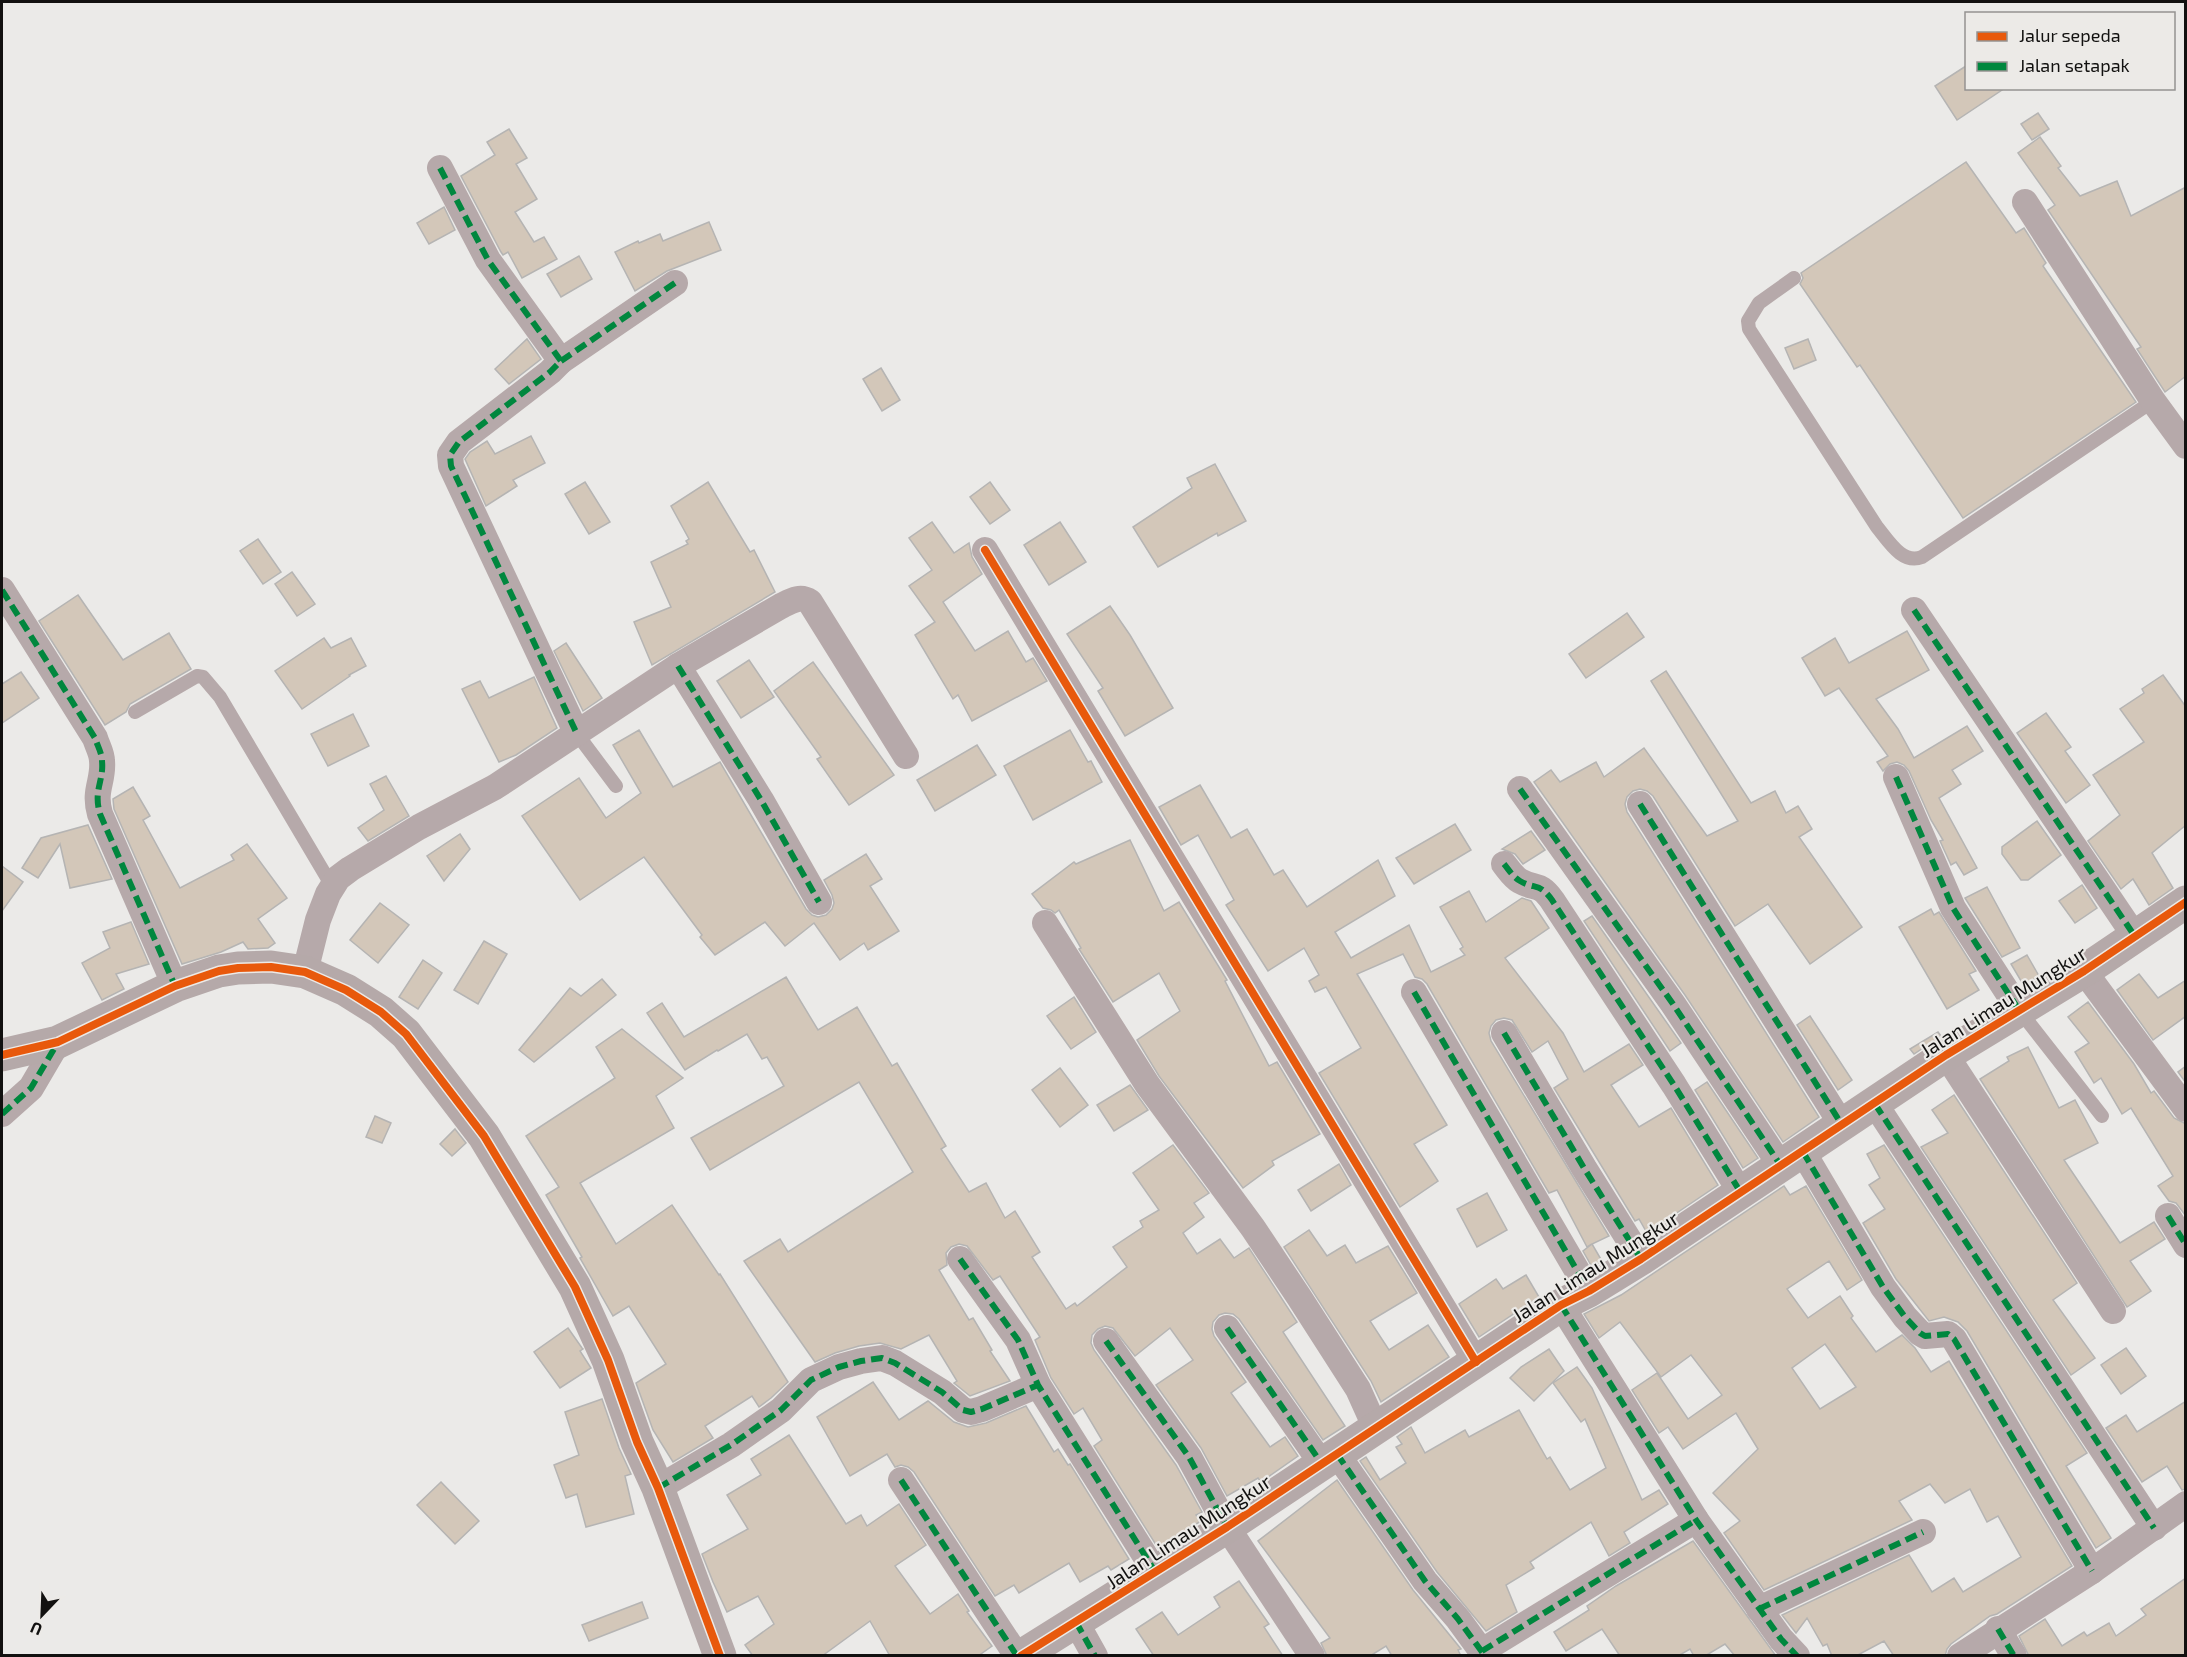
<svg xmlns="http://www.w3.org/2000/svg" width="2187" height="1657" font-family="'Exo 2',sans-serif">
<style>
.building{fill:#d3c7b9;stroke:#b5b4b3;stroke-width:1.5;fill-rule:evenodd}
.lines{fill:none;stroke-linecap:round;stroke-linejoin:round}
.lane{stroke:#b6a9aa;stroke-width:14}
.street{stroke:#b6a9aa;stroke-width:26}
.secondary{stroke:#b5a9a9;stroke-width:33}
.quiet{stroke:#00873e;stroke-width:6;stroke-dasharray:12 6;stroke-linecap:butt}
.cycleway-casing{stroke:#eceae7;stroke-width:11}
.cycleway{stroke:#e8590c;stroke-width:8}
.labels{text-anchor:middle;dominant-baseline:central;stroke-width:4.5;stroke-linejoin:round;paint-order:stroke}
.street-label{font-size:20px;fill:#121110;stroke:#eceae7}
</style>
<rect width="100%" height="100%" fill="#ebeae8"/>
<g class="building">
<path d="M1966 66V88H2005L1957 120 1935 86Z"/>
<path d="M2038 113 2049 129 2032 140 2021 124Z"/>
<path d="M509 129 527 158 516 164 537 199 515 212 534 242 544 237 557 259 522 278 508 252 503 255 501 252 461 176 495 155 487 142Z"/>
<path d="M2040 137 2061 166 2058 168 2080 196 2117 181 2131 216 2186 187V376L2165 392 2137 349 2141 347 2048 210 2055 205 2018 153Z"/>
<path d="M1966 162 2016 233 2024 228 2046 263 2043 266 2136 402 1963 518 1860 365 1857 367 1800 284 1803 278 1801 273Z"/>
<path d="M444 207 455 230 429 244 417 223Z"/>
<path d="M709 222 721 250 667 271 635 291 615 252 638 241 639 243 660 234 663 241Z"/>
<path d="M579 256 592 279 561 297 547 274Z"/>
<path d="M527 339 541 359 509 384 495 369Z"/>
<path d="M1808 339 1816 360 1794 369 1785 348Z"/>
<path d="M881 368 900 400 882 411 863 379Z"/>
<path d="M531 436 545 463 513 480 517 486 486 506 465 459 470 452 487 441 495 454Z"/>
<path d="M1215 464 1246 521 1218 536 1217 533 1158 567 1133 527 1192 488 1187 478Z"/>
<path d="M585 482 610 522 589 534 565 494Z"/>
<path d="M708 482 750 552 754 550 775 592 652 665 634 622 671 607 651 562 688 544 686 541 689 539 671 506Z"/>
<path d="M990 482 1010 510 990 524 970 497Z"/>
<path d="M932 522 954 553 969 543 972 557 982 574 943 602 975 651 1008 631 1026 662 1033 658 1047 681 972 721 958 695 953 699 915 635 935 622 909 586 932 570 909 538Z"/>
<path d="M1060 522 1086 562 1049 585 1024 545Z"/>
<path d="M258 539 281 572 263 584 240 551Z"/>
<path d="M292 572 315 604 297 616 275 584Z"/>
<path d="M78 595 123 660 169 633 191 669 130 704 126 712 105 725 39 621Z"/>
<path d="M1110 606 1130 635 1173 708 1125 736 1098 691 1103 688 1067 634Z"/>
<path d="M1627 613 1644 637 1586 678 1569 654Z"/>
<path d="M1907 631 1929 670 1876 699 1898 729 1914 758 1967 726 1983 751 1952 770 1961 784 1939 798 1977 868 1964 875 1956 862 1951 865 1940 841 1943 840 1931 820 1909 771 1904 765 1897 762 1890 764 1883 771 1877 762 1888 756 1839 688 1825 696 1802 658 1835 638 1849 663Z"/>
<path d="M324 638 331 648 351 638 366 666 349 675 350 676 302 709 275 671Z"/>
<path d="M566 643 602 698 583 711 554 651Z"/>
<path d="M749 660 774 697 741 718 717 681Z"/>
<path d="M813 662 894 775 849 805 817 759 821 757 774 691Z"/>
<path d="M1666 671 1751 803 1775 791 1786 813 1798 806 1812 829 1799 837 1862 927 1810 964 1768 904 1735 926 1653 796 1647 791 1640 789 1633 791 1627 797 1625 804 1627 812 1819 1117 1783 1142 1685 995 1534 782 1551 770 1560 782 1596 762 1604 777 1644 748 1707 836 1738 821 1651 681Z"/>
<path d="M21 672 39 698 2 723V684Z"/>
<path d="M2163 675 2186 707V825L2152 853 2173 888 2149 905 2133 879 2121 889 2088 841 2120 815 2093 775 2144 742 2120 709 2144 693 2142 689Z"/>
<path d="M534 677 557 728 516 755 499 762 462 689 480 681 489 698Z"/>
<path d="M2046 713 2071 747 2065 751 2090 785 2066 803 2017 733Z"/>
<path d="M353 714 369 746 328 766 311 734Z"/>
<path d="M639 730 673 787 720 762 806 909 812 915 818 917 826 915 832 909 834 903 832 895 824 880 866 854 882 879 870 886 899 931 868 950 864 943 840 960 814 923 785 946 765 922 715 955 700 937 702 935 644 857 580 900 522 816 579 778 606 818 641 793 613 745Z"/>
<path d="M1070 730 1088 762 1091 761 1102 782 1033 820 1004 766Z"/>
<path d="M977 745 996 775 935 811 917 780Z"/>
<path d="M386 776 409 816 368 841 358 828 384 810 370 784Z"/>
<path d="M1200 785 1231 838 1247 829 1274 875 1283 870 1307 907 1378 860 1395 896 1335 932 1351 958 1409 925 1431 972 1465 955 1460 949 1463 947 1440 907 1469 891 1486 922 1522 898 1531 901 1549 928 1505 958 1563 1033 1584 1072 1629 1044 1643 1065 1611 1085 1639 1127 1671 1108 1718 1185 1647 1233 1639 1219 1635 1221 1554 1088 1568 1079 1548 1041 1532 1052 1512 1020 1504 1018 1496 1020 1491 1026 1489 1033 1491 1041 1609 1236 1592 1244 1602 1261 1592 1267 1583 1251 1592 1244 1587 1247 1557 1190 1549 1193 1427 984 1422 979 1415 977 1403 954 1357 974 1447 1125 1414 1144 1438 1181 1400 1207 1319 1073 1361 1048 1326 987 1315 992 1309 981 1319 975 1304 948 1268 971 1226 905 1234 900 1198 835 1181 845 1159 807Z"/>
<path d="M133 787 150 816 143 820 180 888 234 860 231 855 247 844 287 898 258 919 275 943 268 948 248 949 243 942 221 952 182 964 114 809 113 799Z"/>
<path d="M2037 821 2061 855 2028 880H2021L2002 854V847Z"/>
<path d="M1455 824 1471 850 1414 884 1396 858Z"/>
<path d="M88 825 112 879 70 888 60 844 38 878 22 868 41 838Z"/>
<path d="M1531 831 1545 850 1523 864 1515 854 1502 849Z"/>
<path d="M460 834 470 849 444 881 427 856Z"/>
<path d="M1130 840 1164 911 1179 902 1227 980 1225 981 1269 1066 1277 1062 1320 1134 1272 1161 1274 1165 1243 1188 1159 1076 1137 1040 1180 1011 1159 973 1113 1002 1079 949 1081 948 1059 910 1055 913 1051 910 1043 908 1032 894 1074 862 1076 864Z"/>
<path d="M2 866 23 882 2 911Z"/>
<path d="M2082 885 2097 908 2075 923 2059 901Z"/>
<path d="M1987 887 2020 948 2002 957 1965 898Z"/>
<path d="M380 903 409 925 378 963 350 940Z"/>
<path d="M1931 909 1934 915 1939 912 1976 971 1969 974 1979 990 1947 1009 1899 927Z"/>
<path d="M1592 916 1681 1043 1670 1051 1584 921Z"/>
<path d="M131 922 149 964 116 974 124 989 102 1000 82 963 110 948 103 932Z"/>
<path d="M484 941 507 954 478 1004 454 990Z"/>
<path d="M2027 955 2039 976 2024 986 2011 964Z"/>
<path d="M423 960 442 973 418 1009 399 997Z"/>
<path d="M2139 974 2158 998 2186 980V1016L2153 1040 2117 990Z"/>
<path d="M786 977 818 1030 857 1007 892 1066 897 1063 946 1146 941 1149 969 1192 986 1183 1005 1218 1015 1211 1040 1252 1032 1257 1066 1309 1075 1303 1077 1306 1127 1267 1113 1247 1143 1227 1140 1221 1159 1210 1133 1173 1173 1145 1209 1193 1194 1203 1204 1217 1183 1233 1197 1254 1220 1239 1234 1258 1249 1248 1297 1322 1283 1332 1345 1426 1323 1440 1239 1319 1233 1314 1225 1313 1219 1315 1213 1322 1212 1329 1214 1336 1246 1382 1231 1393 1270 1447 1285 1437 1298 1456 1261 1482 1258 1478 1227 1496 1201 1448 1156 1385 1193 1360 1170 1328 1135 1356 1113 1328 1105 1326 1098 1329 1092 1335 1091 1343 1094 1350 1176 1465 1202 1512 1196 1515 1201 1521 1158 1548 1094 1446 1102 1440 1083 1408 1074 1414 1051 1378 1035 1340 1040 1337 1000 1276 993 1280 967 1246 959 1244 951 1247 946 1253 947 1265 939 1270 969 1320 973 1318 992 1350 990 1351 1010 1381 970 1396 954 1383 957 1381 929 1335 901 1349 880 1343 859 1346 835 1353 815 1362 744 1261 780 1239 788 1252 913 1172 859 1082 710 1170 691 1138 784 1086 767 1057 762 1059 747 1034 718 1051 717 1050 685 1070 647 1013 662 1003 684 1037Z"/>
<path d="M602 979 616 995 534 1062 519 1050 570 988 581 996Z"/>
<path d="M1074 997 1096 1032 1071 1049 1047 1016Z"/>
<path d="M2088 1002 2134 1064 2151 1093 2154 1091 2174 1118 2186 1124V1216L2176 1203 2169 1201 2158 1186 2173 1176 2131 1108 2122 1114 2101 1078 2094 1083 2075 1052 2089 1043 2068 1017Z"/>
<path d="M1810 1016 1852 1080 1838 1090 1797 1025Z"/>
<path d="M622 1029 683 1078 656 1096 674 1128 580 1183 616 1244 672 1205 719 1275 720 1274 788 1382 771 1398 759 1407 752 1396 705 1426 713 1438 673 1462 653 1430 636 1383 666 1364 629 1306 613 1316 580 1258 582 1257 546 1195 559 1187 526 1136 615 1078 596 1047Z"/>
<path d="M1938 1032 1941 1036 1914 1054 1910 1049Z"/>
<path d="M2028 1047 2059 1108 2075 1100 2098 1143 2064 1160 2120 1243 2154 1222 2165 1239 2130 1261 2151 1291 2127 1307 1980 1079 2009 1061 2007 1057Z"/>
<path d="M2186 1066V1083L2178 1072Z"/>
<path d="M1060 1068 1088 1105 1060 1127 1032 1090Z"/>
<path d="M1707 1082 1758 1158 1743 1168 1695 1090Z"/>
<path d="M1130 1085 1148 1110 1114 1131 1097 1105Z"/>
<path d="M1954 1095 2077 1283 2053 1300 2095 1358 2071 1375 1921 1147 1948 1133 1932 1110Z"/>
<path d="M375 1116 391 1123 382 1143 366 1137Z"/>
<path d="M455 1129 466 1143 452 1156 440 1144Z"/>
<path d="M1884 1145 2087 1453 2066 1466 2111 1538 2096 1548 1967 1331 1958 1322 1944 1317 1929 1321 1896 1279 1863 1223 1885 1209 1869 1185 1880 1178 1867 1154Z"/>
<path d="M1339 1164 1351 1185 1311 1211 1298 1190Z"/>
<path d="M1784 1186 1790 1195 1806 1186 1862 1280 1847 1290 1829 1261 1787 1289 1808 1318 1840 1296 1853 1316 1851 1318 1876 1352 1902 1335 1915 1348 1931 1372 1949 1361 2072 1566 1997 1614 1990 1616 1951 1644 1947 1649 1945 1656H1894L1884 1641 1856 1656H1832L1827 1644 1823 1646 1807 1618 1796 1633 1782 1615 1909 1555 1932 1592 1954 1578 1963 1592 2021 1557 1998 1516 1987 1522 1970 1489 1945 1503 1930 1484 1899 1501 1912 1520 1764 1590 1724 1533 1740 1521 1713 1493 1758 1449 1736 1413 1683 1449 1668 1427 1659 1433 1632 1390 1657 1373 1688 1419 1722 1395 1691 1355 1661 1377 1620 1322 1599 1338 1584 1314 1621 1295ZM1825 1344 1856 1387 1820 1409 1792 1368Z"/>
<path d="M1487 1193 1507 1230 1477 1247 1457 1209Z"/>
<path d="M1309 1230 1327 1256 1345 1245 1356 1263 1388 1246 1417 1293 1370 1321 1389 1350 1428 1325 1449 1357 1381 1402 1371 1381 1284 1247Z"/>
<path d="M1526 1275 1539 1297 1479 1337 1459 1304 1496 1279 1503 1289Z"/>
<path d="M568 1328 582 1348 583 1349 580 1351 591 1368 560 1388 534 1352Z"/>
<path d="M2126 1348 2146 1376 2121 1394 2101 1365Z"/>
<path d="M1549 1349 1564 1371 1534 1401 1510 1378 1521 1367Z"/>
<path d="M1577 1367 1592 1388 1642 1500 1659 1490 1668 1504 1624 1532 1630 1543 1609 1556 1591 1522 1530 1562 1534 1568 1506 1585 1517 1612 1486 1631 1437 1572 1360 1461 1366 1457 1380 1480 1406 1463 1396 1447 1402 1444 1397 1437 1411 1427 1425 1453 1465 1430 1469 1437 1519 1410 1547 1459 1550 1457 1570 1490 1606 1468 1585 1419 1581 1422 1553 1383Z"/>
<path d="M873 1382 899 1420 928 1401 954 1422 968 1427 986 1423 1026 1406 1054 1452 1058 1449 1068 1465 1070 1464 1129 1559 1111 1570 1108 1566 1080 1582 1069 1563 1019 1593 1014 1585 995 1596 914 1472 908 1467 901 1465 895 1467 887 1454 850 1476 817 1417Z"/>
<path d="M602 1399 619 1448 631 1474 625 1476 634 1514 586 1527 577 1494 566 1498 554 1465 579 1455 565 1412Z"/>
<path d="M2186 1401V1489L2182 1490 2167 1466 2142 1482 2106 1428 2126 1415 2137 1432Z"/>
<path d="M789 1435 846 1524 861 1515 867 1526 899 1504 926 1545 895 1566 930 1614 958 1594 969 1611 967 1612 992 1646 978 1656H890L870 1621 822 1656H753L745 1645 774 1624 758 1596 727 1612 713 1582 702 1554 748 1529 727 1495 761 1475 751 1459Z"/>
<path d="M1337 1480 1413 1590 1461 1649 1458 1650 1461 1656H1392L1386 1646 1370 1656H1327L1321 1643 1330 1638 1258 1541Z"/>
<path d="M441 1482 479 1521 455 1544 417 1505Z"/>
<path d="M1693 1541 1776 1656H1735L1725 1644 1705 1656H1694L1690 1649 1678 1656H1620L1602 1629 1566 1651 1554 1632 1589 1610 1587 1606 1616 1586Z"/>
<path d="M2186 1578V1656H2029L2019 1636 2045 1619 2062 1646 2084 1632 2087 1636 2109 1623 2116 1636 2146 1615 2141 1609Z"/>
<path d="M1239 1581 1269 1624 1264 1627 1283 1656H1154L1136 1629 1162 1612 1178 1635 1220 1607 1214 1597Z"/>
<path d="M642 1602 648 1618 589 1641 582 1625Z"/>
</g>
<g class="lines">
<g class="lane">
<path d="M1794 278 1759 303 1748 321 1749 329 1877 527C1888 540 1902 565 1922 557L2153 401"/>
<path d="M135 712 197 676 203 677 220 697 332 886"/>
<path d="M577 734 616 786"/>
<path d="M2019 1010 2102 1116"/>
</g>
<g class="street">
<path d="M440 168 488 260 561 361 550 372 459 442 450 455 451 466 577 734"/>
<path d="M2025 202 2153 401 2186 446"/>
<path d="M561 361 675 283"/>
<path d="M985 550 1476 1362"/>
<path d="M2 590 95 738C97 745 102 753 102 761 104 781 93 790 100 814L175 986"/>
<path d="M1914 610 2134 935"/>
<path d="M678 666 761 800 819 902"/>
<path d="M1896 777 1953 908 2019 1010"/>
<path d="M1520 789 1673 1004 1781 1166"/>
<path d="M1640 804 1842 1125"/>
<path d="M1504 864C1509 870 1513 877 1520 881 1536 890 1539 882 1552 900L1674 1085 1741 1193"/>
<path d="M1045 923 1147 1084 1253 1228 1299 1297 1358 1389 1376 1429"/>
<path d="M2084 971 2186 1109"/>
<path d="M305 972 318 920 328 894 338 878 350 869 419 827 495 787 678 666 781 606C791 601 800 595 810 602L906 756"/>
<path d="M1414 992 1589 1291"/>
<path d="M1504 1033 1584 1168 1641 1259"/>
<path d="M1946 1055 2113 1311"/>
<path d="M1875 1104 2154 1528"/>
<path d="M2 1114 31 1088 58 1042"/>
<path d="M1803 1152 1883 1287 1905 1317 1920 1333 1925 1336 1948 1334 1954 1339 2092 1571"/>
<path d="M2168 1216 2186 1245"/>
<path d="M960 1259 1018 1340 1038 1385 1156 1573"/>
<path d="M1561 1305 1696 1520 1781 1639 1797 1656"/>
<path d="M1227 1328 1322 1464"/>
<path d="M1106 1341 1189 1457 1227 1527 1312 1656"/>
<path d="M1337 1454 1425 1581 1458 1619 1485 1656"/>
<path d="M901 1480 1017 1656"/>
<path d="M658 1488 731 1445 781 1410 811 1380 839 1367 861 1361 882 1358 895 1363 942 1392 963 1410 971 1412 982 1409 1038 1385"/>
<path d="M1759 1609 1923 1532"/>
<path d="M1076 1622 1095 1656"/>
<path d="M1998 1629 2014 1656"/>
<path d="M1482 1651 1696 1520"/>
<path d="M1960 1656 2092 1571 2186 1504"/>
</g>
<g class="secondary">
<path d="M2 1055 58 1042 175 986 219 971 238 968 271 967 305 972 346 990 381 1012 406 1034 484 1136 575 1287 608 1360 637 1442 658 1488 720 1656"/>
<path d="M1021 1656 1227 1527 1561 1305 1589 1291 1641 1259 1946 1055 2084 971 2186 902"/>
</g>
<g class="quiet">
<path d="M440 168 488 260 561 361 550 372 459 442 450 455 451 466 577 734"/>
<path d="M561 361 675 283"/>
<path d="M2 590 95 738C97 745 102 753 102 761 104 781 93 790 100 814L175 986"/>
<path d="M1914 610 2134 935"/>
<path d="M678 666 761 800 819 902"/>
<path d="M1896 777 1953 908 2019 1010"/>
<path d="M1520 789 1673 1004 1781 1166"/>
<path d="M1640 804 1842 1125"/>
<path d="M1504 864C1509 870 1513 877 1520 881 1536 890 1539 882 1552 900L1674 1085 1741 1193"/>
<path d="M1414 992 1589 1291"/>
<path d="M1504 1033 1584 1168 1641 1259"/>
<path d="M1875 1104 2154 1528"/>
<path d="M2 1114 31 1088 58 1042"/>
<path d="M1803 1152 1883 1287 1905 1317 1920 1333 1925 1336 1948 1334 1954 1339 2092 1571"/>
<path d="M2168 1216 2186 1245"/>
<path d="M960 1259 1018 1340 1038 1385 1156 1573"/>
<path d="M1561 1305 1696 1520 1781 1639 1797 1656"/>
<path d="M1227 1328 1322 1464"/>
<path d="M1106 1341 1189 1457 1227 1527"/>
<path d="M1337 1454 1425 1581 1458 1619 1485 1656"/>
<path d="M901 1480 1017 1656"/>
<path d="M658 1488 731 1445 781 1410 811 1380 839 1367 861 1361 882 1358 895 1363 942 1392 963 1410 971 1412 982 1409 1038 1385"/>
<path d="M1759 1609 1923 1532"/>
<path d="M1076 1622 1095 1656"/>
<path d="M1998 1629 2014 1656"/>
<path d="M1482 1651 1696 1520"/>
</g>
<defs>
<g id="cycleway">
<path d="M985 550 1476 1362"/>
<path d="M2 1055 58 1042 175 986 219 971 238 968 271 967 305 972 346 990 381 1012 406 1034 484 1136 575 1287 608 1360 637 1442 658 1488 720 1656"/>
<path d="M1021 1656 1227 1527 1561 1305 1589 1291 1641 1259 1946 1055 2084 971 2186 902"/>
</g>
</defs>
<use href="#cycleway" class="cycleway-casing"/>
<use href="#cycleway" class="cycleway"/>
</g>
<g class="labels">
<g class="street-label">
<text transform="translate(2003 1001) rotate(-32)">Jalan Limau Mungkur</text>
<text transform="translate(1595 1266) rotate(-32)">Jalan Limau Mungkur</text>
<text transform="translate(1188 1531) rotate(-33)">Jalan Limau Mungkur</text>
</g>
</g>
<rect width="2187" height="1657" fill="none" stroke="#121110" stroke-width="6"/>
<rect x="1965" y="12" width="210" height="78" fill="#eceae7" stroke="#959391" stroke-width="1.5"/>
<rect x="1977" y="32" width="30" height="9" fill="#e8590c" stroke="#959391" stroke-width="1.5"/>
<text x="2019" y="42" font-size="18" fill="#121110">Jalur sepeda</text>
<rect x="1977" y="62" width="30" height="9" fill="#00873e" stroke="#959391" stroke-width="1.5"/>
<text x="2019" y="72" font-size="18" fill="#121110">Jalan setapak</text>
<g transform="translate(42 1615) rotate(203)" stroke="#eceae7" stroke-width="4.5" paint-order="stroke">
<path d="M0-4.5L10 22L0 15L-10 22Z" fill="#121110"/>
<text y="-9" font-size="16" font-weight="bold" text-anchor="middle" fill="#121110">U</text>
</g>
</svg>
